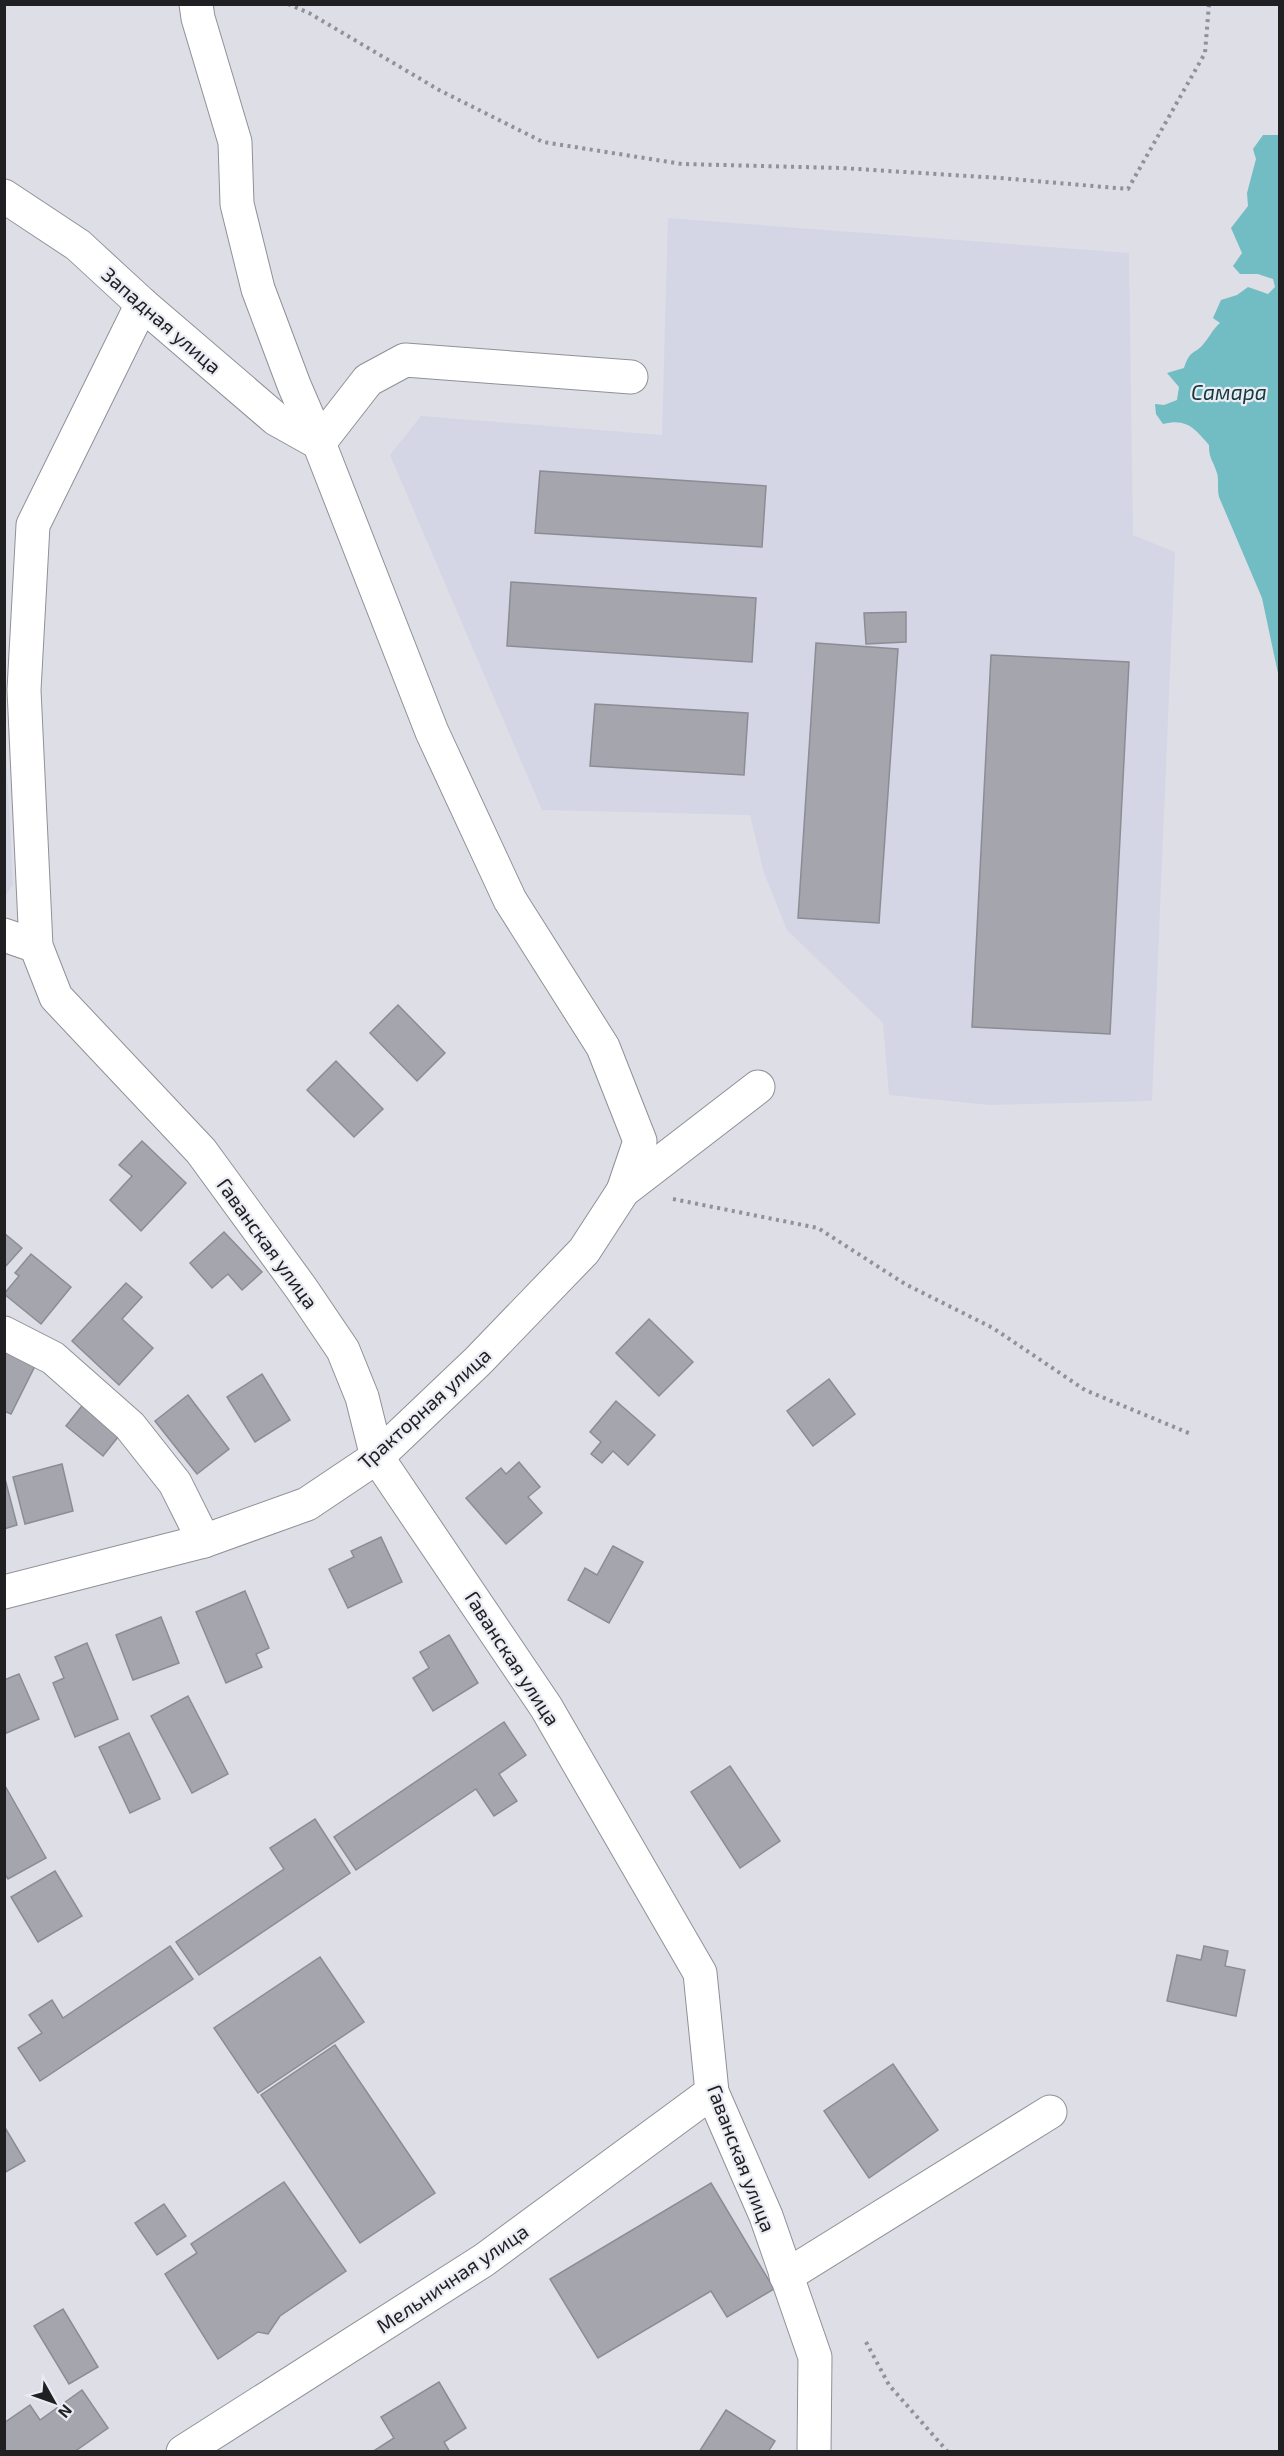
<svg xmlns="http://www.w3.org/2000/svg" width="1284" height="2456" font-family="'Exo 2',sans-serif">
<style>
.built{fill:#d4d6e6}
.water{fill:#71bdc3}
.building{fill:#a4a5ad;stroke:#8c8d94;stroke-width:1.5}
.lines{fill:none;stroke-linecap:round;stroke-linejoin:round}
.minor-casing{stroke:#8f9198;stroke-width:35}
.path{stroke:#919197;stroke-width:4;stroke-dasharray:3 4.5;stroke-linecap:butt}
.minor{stroke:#fff;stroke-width:33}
.labels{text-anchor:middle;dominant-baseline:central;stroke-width:4.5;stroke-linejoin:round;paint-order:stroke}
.street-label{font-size:20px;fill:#202023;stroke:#eaebf3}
.water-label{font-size:21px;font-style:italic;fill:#153a3d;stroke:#eaebf3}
</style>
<rect width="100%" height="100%" fill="#dddee6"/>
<g class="built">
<path d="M668 218 1129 253 1133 535 1175 552 1152 1101 990 1105 889 1095 883 1023 787 930 764 873 750 815 542 810 390 455 421 416 662 435Z"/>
<path d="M5 733 13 884 5 897H4Z"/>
</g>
<path class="water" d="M1263 135H1280L1279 678 1262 598 1219 497C1217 489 1219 479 1217 473 1213 460 1209 459 1209 445 1194 428 1187 418 1163 424L1156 414 1155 404 1164 405 1177 400 1179 387 1167 373 1184 368C1191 347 1195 356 1205 342 1211 335 1212 330 1220 323L1213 318 1221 300 1237 295 1248 287 1268 294 1275 287 1273 279 1258 274H1240L1233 266 1242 253 1231 228 1248 206 1247 193 1256 159 1253 149Z"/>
<g class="building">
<path d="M540 471 766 486 762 547 535 533Z"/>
<path d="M511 582 756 598 752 662 507 646Z"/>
<path d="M906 612V642L866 644 864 613Z"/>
<path d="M816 643 898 649 879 923 798 918Z"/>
<path d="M991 655 1129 662 1110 1034 972 1027Z"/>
<path d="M595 704 748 713 744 775 590 766Z"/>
<path d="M398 1005 445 1053 417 1081 370 1033Z"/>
<path d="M336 1061 383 1109 354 1137 307 1090Z"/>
<path d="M142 1141 186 1183 141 1231 110 1200 132 1176 119 1165Z"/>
<path d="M224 1232 262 1272 242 1290 228 1274 212 1288 190 1263Z"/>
<path d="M4 1233 22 1248 4 1268Z"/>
<path d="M31 1254 71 1287 41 1324 4 1294 19 1276 15 1273Z"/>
<path d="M126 1283 142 1297 122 1319 153 1348 119 1385 72 1341Z"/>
<path d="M649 1319 693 1362 659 1396 616 1353Z"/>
<path d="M4 1351 35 1366 11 1414 4 1411Z"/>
<path d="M262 1374 290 1420 255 1442 227 1397Z"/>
<path d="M829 1379 855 1414 813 1446 787 1411Z"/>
<path d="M188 1395 229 1449 197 1474 155 1421Z"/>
<path d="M616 1401 655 1435 628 1465 613 1451 602 1463 591 1454 601 1442 590 1432Z"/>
<path d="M85 1402 122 1432 103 1456 66 1426Z"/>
<path d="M519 1462 540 1487 528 1497 542 1513 506 1544 466 1498 501 1468 506 1474Z"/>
<path d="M62 1464 73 1511 25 1524 13 1477Z"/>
<path d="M4 1475 17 1525 4 1529Z"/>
<path d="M381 1537 402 1582 348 1608 329 1569 354 1557 351 1551Z"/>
<path d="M613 1546 643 1562 609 1623 568 1600 585 1568 597 1575Z"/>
<path d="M245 1591 269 1648 256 1654 262 1667 226 1683 196 1612Z"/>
<path d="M161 1617 179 1663 133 1680 116 1635Z"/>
<path d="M449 1635 478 1683 433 1711 413 1678 429 1668 420 1652Z"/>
<path d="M87 1643 118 1719 75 1737 53 1683 64 1678 55 1657Z"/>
<path d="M19 1674 39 1719 4 1734V1680Z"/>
<path d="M188 1696 228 1774 192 1793 151 1716Z"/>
<path d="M504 1722 526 1755 499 1774 517 1801 494 1816 476 1789 356 1870 334 1837Z"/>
<path d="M129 1733 160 1799 130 1813 99 1747Z"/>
<path d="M730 1766 780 1841 740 1868 691 1792Z"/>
<path d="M4 1784 46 1858 8 1879 4 1873Z"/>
<path d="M315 1819 350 1873 199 1975 176 1942 284 1869 270 1848Z"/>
<path d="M55 1871 82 1916 38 1942 11 1897Z"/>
<path d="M170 1946 193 1979 40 2081 18 2048 42 2033 29 2015 52 2000 63 2018Z"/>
<path d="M1204 1946 1228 1951 1225 1966 1245 1970 1236 2016 1167 2001 1177 1955 1201 1960Z"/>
<path d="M320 1957 364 2022 258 2093 214 2028Z"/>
<path d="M335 2045 435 2193 360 2243 261 2095Z"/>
<path d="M893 2064 938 2130 869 2178 824 2111Z"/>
<path d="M4 2126 25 2161 4 2173Z"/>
<path d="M284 2182 346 2271 280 2316 268 2334 258 2332 218 2359 165 2274 197 2253 191 2244Z"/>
<path d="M711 2183 774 2289 727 2317 711 2291 598 2358 550 2279Z"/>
<path d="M164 2204 186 2236 157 2255 135 2223Z"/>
<path d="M63 2309 98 2367 69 2384 34 2326Z"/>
<path d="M439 2382 466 2428 444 2442 450 2452H372L394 2438 381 2417Z"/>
<path d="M82 2390 108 2428 74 2452H4V2423L30 2405 40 2420Z"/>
<path d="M726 2410 775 2441 768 2452H699Z"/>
</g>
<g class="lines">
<defs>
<g id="minor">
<path d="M196 4 198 18 235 142 237 204 258 289 294 385 319 443 432 732 510 900 603 1047 640 1141 623 1191"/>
<path d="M4 196 78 245 142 304 276 419 319 443 368 380 405 360 631 377"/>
<path d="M142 304 33 525 24 690 36 946 56 997 201 1151 301 1288 343 1350 362 1397 377 1457 546 1707 700 1973 712 2092 766 2216 815 2357 814 2452"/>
<path d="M4 935 36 946"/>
<path d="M4 1333 53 1358 130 1426 175 1483 204 1541"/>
<path d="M4 1592 204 1541 307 1504 377 1457 478 1361 584 1251 623 1191 758 1087"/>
<path d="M786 2276 1050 2112"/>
<path d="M183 2452 484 2260 712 2092"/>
</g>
</defs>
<use href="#minor" class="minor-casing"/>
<g class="path">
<path d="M288 4 309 13 439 90 543 142 682 164 841 168 1000 178 1128 189 1205 53 1209 4"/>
<path d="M673 1199 818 1228 905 1284 993 1328 1085 1390 1191 1434"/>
<path d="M866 2342 889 2385 948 2452"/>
</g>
<use href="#minor" class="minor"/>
</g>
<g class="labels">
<g class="street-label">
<text transform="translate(162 320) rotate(41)">Западная улица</text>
<text transform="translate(268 1243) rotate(54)">Гаванская улица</text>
<text transform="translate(424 1408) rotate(-42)">Тракторная улица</text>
<text transform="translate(513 1658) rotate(57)">Гаванская улица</text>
<text transform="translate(742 2158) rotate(69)">Гаванская улица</text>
<text transform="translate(452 2278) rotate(-34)">Мельничная улица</text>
</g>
<g class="water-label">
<text x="1229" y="391">Самара</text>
</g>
</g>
<rect width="1284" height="2456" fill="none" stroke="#202023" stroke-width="12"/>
<g transform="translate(54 2402) rotate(130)" stroke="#eaebf3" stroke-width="4.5" paint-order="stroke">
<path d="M0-4.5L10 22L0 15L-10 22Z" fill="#202023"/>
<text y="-9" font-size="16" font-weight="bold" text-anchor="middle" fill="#202023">N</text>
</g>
</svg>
